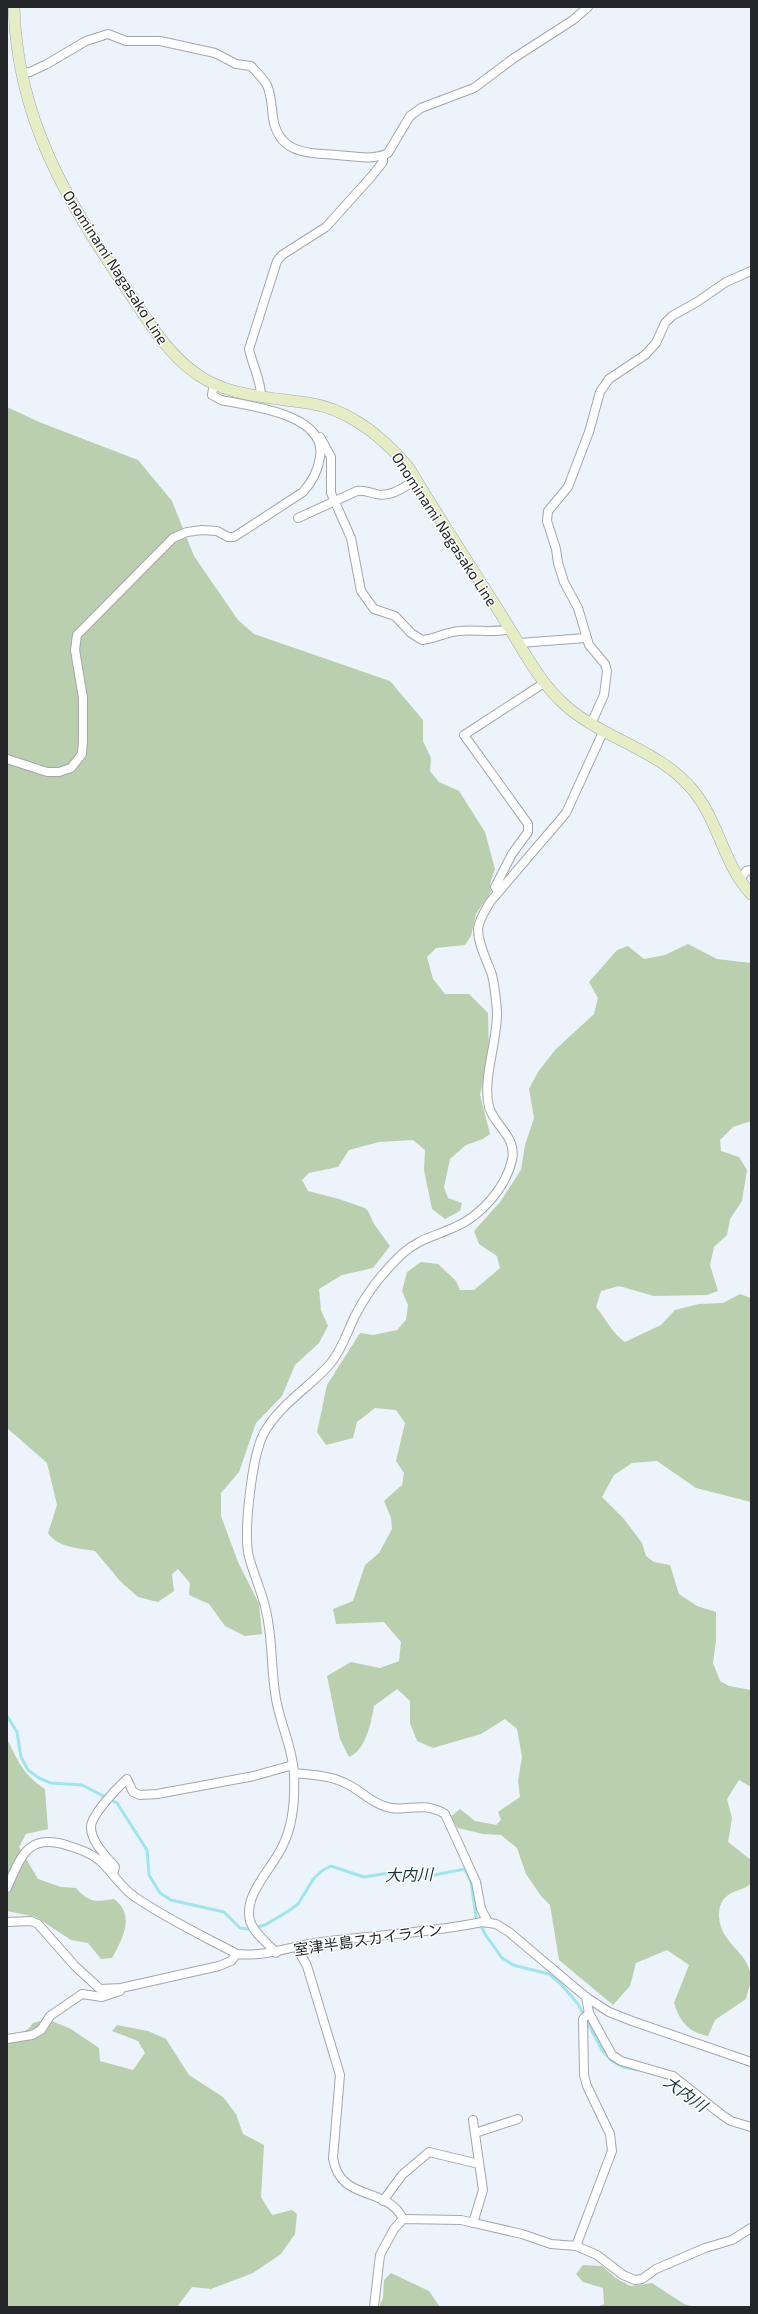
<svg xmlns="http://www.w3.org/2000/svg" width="758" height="2314" font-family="'Exo 2','Noto Sans JP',sans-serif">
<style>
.green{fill:#b9cfae}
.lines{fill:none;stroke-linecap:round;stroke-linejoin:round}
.stream{stroke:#9fe5ee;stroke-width:3}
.minor-casing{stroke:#a1a7ad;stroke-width:10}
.secondary-casing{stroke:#a1a7ad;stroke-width:12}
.minor{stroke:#fff;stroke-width:8}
.secondary{stroke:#e6edc4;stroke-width:11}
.labels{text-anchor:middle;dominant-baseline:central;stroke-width:3;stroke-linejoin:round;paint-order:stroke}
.street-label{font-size:15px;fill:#242629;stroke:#fff}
.water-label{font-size:16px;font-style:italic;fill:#14363b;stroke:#fff}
</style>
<rect width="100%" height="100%" fill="#edf3fa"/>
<g class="green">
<path d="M7 407 39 422 138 460 172 501 194 556 238 620 254 634 390 681 423 720V741L431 758 430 771 439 782 459 791 485 832 495 869 490 884 491 892 476 914 471 936 465 945 436 948 427 957 433 979 445 994H469L488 1013 489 1054 480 1095 490 1134 483 1139 466 1145 450 1159 444 1187 448 1198 462 1203 460 1211 445 1219 432 1209 424 1170 425 1150 413 1140 379 1142 349 1150 338 1167 309 1173 302 1180 308 1191 339 1199 365 1208 368 1211 374 1224 390 1246 373 1268 342 1275 319 1289 321 1310 328 1326 319 1343 295 1365 282 1396 256 1423 239 1472 221 1493V1516L238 1562 259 1604 262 1634 245 1636 225 1626 209 1604 189 1595 190 1583 178 1569 172 1574 174 1591 158 1602 138 1597 120 1581 95 1551C79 1548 58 1548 48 1533L57 1505 47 1463 7 1428Z"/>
<path d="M688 944 717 959 751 963V1121L733 1127 720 1140 721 1151 739 1157 747 1170 742 1201 730 1219 727 1235 714 1247 710 1265 718 1291 707 1295 654 1296 619 1286 601 1291 596 1307C606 1319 612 1333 625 1342L661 1325 675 1310 699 1304 723 1303 740 1294 751 1298V1502L696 1488 657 1461 632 1463 614 1475 602 1497 624 1519 642 1543 646 1556 654 1562 670 1565 679 1594 697 1606 716 1612V1641L713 1663 720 1681 729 1686 751 1690V1787L739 1780 727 1799 732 1818 728 1842 751 1860C751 1866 753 1876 751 1882 748 1893 718 1886 719 1917 721 1945 749 1951 751 1978 751 1984 747 1993 746 1999L715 2020 708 2036C688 2032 680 2022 674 2003L689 1965 667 1950 636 1963 630 1986 613 2005 559 1960 550 1905 541 1896 526 1874 517 1848 501 1835 483 1834 458 1828 450 1817 460 1809 475 1821 496 1825 501 1820 498 1812 520 1797 518 1781 522 1757 517 1729 505 1719 481 1734 433 1748 417 1741 410 1723V1701L397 1689 374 1706C371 1723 366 1750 349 1757L340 1739 327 1676 351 1662 380 1668 399 1661 401 1642 384 1622 336 1624 333 1609 353 1601 365 1565 379 1553 392 1529 391 1518 384 1501 402 1485 404 1473 396 1461 405 1423 396 1410 375 1408 357 1422 353 1438 326 1445 317 1432 327 1385 360 1333 373 1335 397 1330 406 1320 408 1305 402 1291 407 1272 421 1262 438 1264 456 1281 460 1290H474L500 1268 497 1256 479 1244 474 1231 500 1202 521 1170 525 1145 534 1118 529 1089 538 1072 555 1050 594 1014 598 998 589 982 617 950 628 946 644 959 665 955Z"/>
<path d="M7 1739C18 1761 23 1775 45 1789L48 1829 26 1834 19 1847 38 1879 61 1887 76 1888C90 1903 94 1902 114 1899 136 1915 122 1940 112 1958L101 1959 88 1943 71 1940 36 1917 7 1911Z"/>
<path d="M47 2019 71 2029 99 2048 100 2061 133 2070 145 2053 138 2041 112 2031 117 2025 148 2031 166 2039 189 2075 223 2097 236 2114 243 2134 264 2145 261 2197 272 2215 292 2210 297 2214 295 2234 281 2254 253 2273 211 2289 192 2287 177 2307H7V2034C19 2036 26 2033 33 2023Z"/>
<path d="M583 2265 602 2266 617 2279 631 2286 652 2283 684 2304 695 2307H597L604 2304 603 2288 583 2282 576 2274Z"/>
<path d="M391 2273 429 2291 440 2307H379L383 2298 384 2280Z"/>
</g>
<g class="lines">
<g class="stream">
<path d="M7 1716 17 1732 21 1757 28 1770 39 1778 51 1783 82 1785 117 1803 147 1850 149 1875 160 1893 171 1900 224 1912 240 1928 248 1929 265 1925 287 1912 298 1904 314 1878 323 1870 331 1866 364 1877 395 1872 411 1877H424L465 1869 471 1882 476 1916 485 1934 502 1958 513 1965 549 1974 560 1983 578 2004 602 2050 612 2061 623 2067 638 2070"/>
<path d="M708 2108 727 2122"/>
</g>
<defs>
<g id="minor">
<path d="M22 73 30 72 47 64 86 41 108 34 126 41H160L215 53 236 64 251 66C256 72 263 78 267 85 271 94 272 107 273 118 279 154 307 153 337 155 353 156 373 161 388 153L410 116 421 108 474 88 514 58 573 20 588 7"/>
<path d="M261 396C261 380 252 364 249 349L277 261 282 255 326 227 371 177 383 162V156"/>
<path d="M320 437 331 457V493L351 538 361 591 374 609 395 616 411 633 422 640C435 639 446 632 459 631 475 629 498 634 510 628"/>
<path d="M298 518 357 491C365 490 368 492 376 494 390 498 404 487 416 480"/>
<path d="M519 643 586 638"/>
<path d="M591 724 604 695 607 671 605 664 589 645 578 608 564 582 558 563 556 549 547 521 548 511 568 487 589 432 600 392 609 379 645 355 656 343 665 323 672 316 697 302 726 282 751 271"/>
<path d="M7 759 47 772H59L71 768 82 754 83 740V698L75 650 77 635 173 538 187 532 202 530 217 531 228 537H234L303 492C312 482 318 472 320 457 327 414 250 406 221 400L212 395 214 383"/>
<path d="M740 880 746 871 751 870"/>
<path d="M498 892 495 887 512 854 528 832V824L464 735 544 683"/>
<path d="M294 1773C311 1775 329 1775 345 1783 361 1790 373 1805 391 1808 410 1811 425 1801 445 1814L476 1882 481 1909 488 1922"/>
<path d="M113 1874 115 1867C106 1856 91 1842 91 1827 91 1815 118 1787 127 1779L133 1792 140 1795 157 1794 254 1776 293 1765"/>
<path d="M7 1888C21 1856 28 1832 69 1846 80 1849 90 1853 99 1860 112 1871 121 1888 135 1897 167 1919 203 1936 237 1954 268 1957 291 1946 321 1942 374 1935 430 1933 482 1922L496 1924 509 1932 586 1997 609 2012 632 2021 751 2062"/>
<path d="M7 1922 31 1921 38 1924 75 1966 100 1989 121 1988 219 1966 231 1961 237 1954"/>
<path d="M297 1948 307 1966 340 2075 333 2158C340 2203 387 2185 403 2219"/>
<path d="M276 1953C268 1943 254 1934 250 1921 243 1894 273 1868 283 1845 293 1825 295 1797 294 1774 293 1750 282 1728 277 1704 271 1677 273 1648 268 1621 265 1598 255 1579 249 1557 243 1533 252 1455 264 1433 280 1404 309 1388 330 1364 342 1350 347 1332 355 1316 367 1292 383 1272 402 1254 418 1239 436 1236 455 1227 481 1216 506 1187 512 1160 517 1136 495 1127 489 1107 482 1078 498 1041 497 1011 496 999 495 987 492 975 487 960 478 945 478 929 479 919 485 911 490 902L566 813 603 732"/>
<path d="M586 1997 589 2013 612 2055 621 2061 673 2076 722 2115 731 2121 751 2127"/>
<path d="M7 2039 32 2035 41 2030 50 2016 82 1994 102 1997 120 1991"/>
<path d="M473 2120 483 2190 473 2223"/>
<path d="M475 2133 518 2119"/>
<path d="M383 2201 402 2175 429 2152 479 2164"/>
<path d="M576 2246 612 2151 610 2134 587 2086 584 2075 583 2019 589 2013"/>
<path d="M374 2307 380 2255 394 2229 403 2219 461 2220 522 2234 551 2244 576 2246 597 2255 623 2275 635 2280 642 2279 656 2269 705 2248 732 2240 751 2228"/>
</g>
<path id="secondary" d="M14 7C17 119 67 201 128 291 150 324 172 362 208 381 238 397 276 398 308 403 349 409 383 437 409 468 439 518 471 567 502 616 521 646 538 681 565 705 603 739 658 749 692 789 719 821 723 864 751 894"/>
</defs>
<use href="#minor" class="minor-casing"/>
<use href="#secondary" class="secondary-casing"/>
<use href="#minor" class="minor"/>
<use href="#secondary" class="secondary"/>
</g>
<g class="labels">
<g class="street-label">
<text transform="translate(116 267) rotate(57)">Onominami Nagasako Line</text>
<text transform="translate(445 529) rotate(57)">Onominami Nagasako Line</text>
<text transform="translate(368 1939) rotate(-8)">室津半島スカイライン</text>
</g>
<g class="water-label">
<text transform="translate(409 1874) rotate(-1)">大内川</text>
<text transform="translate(686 2093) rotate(36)">大内川</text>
</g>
</g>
<rect width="758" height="2314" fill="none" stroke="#242629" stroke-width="16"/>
</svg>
